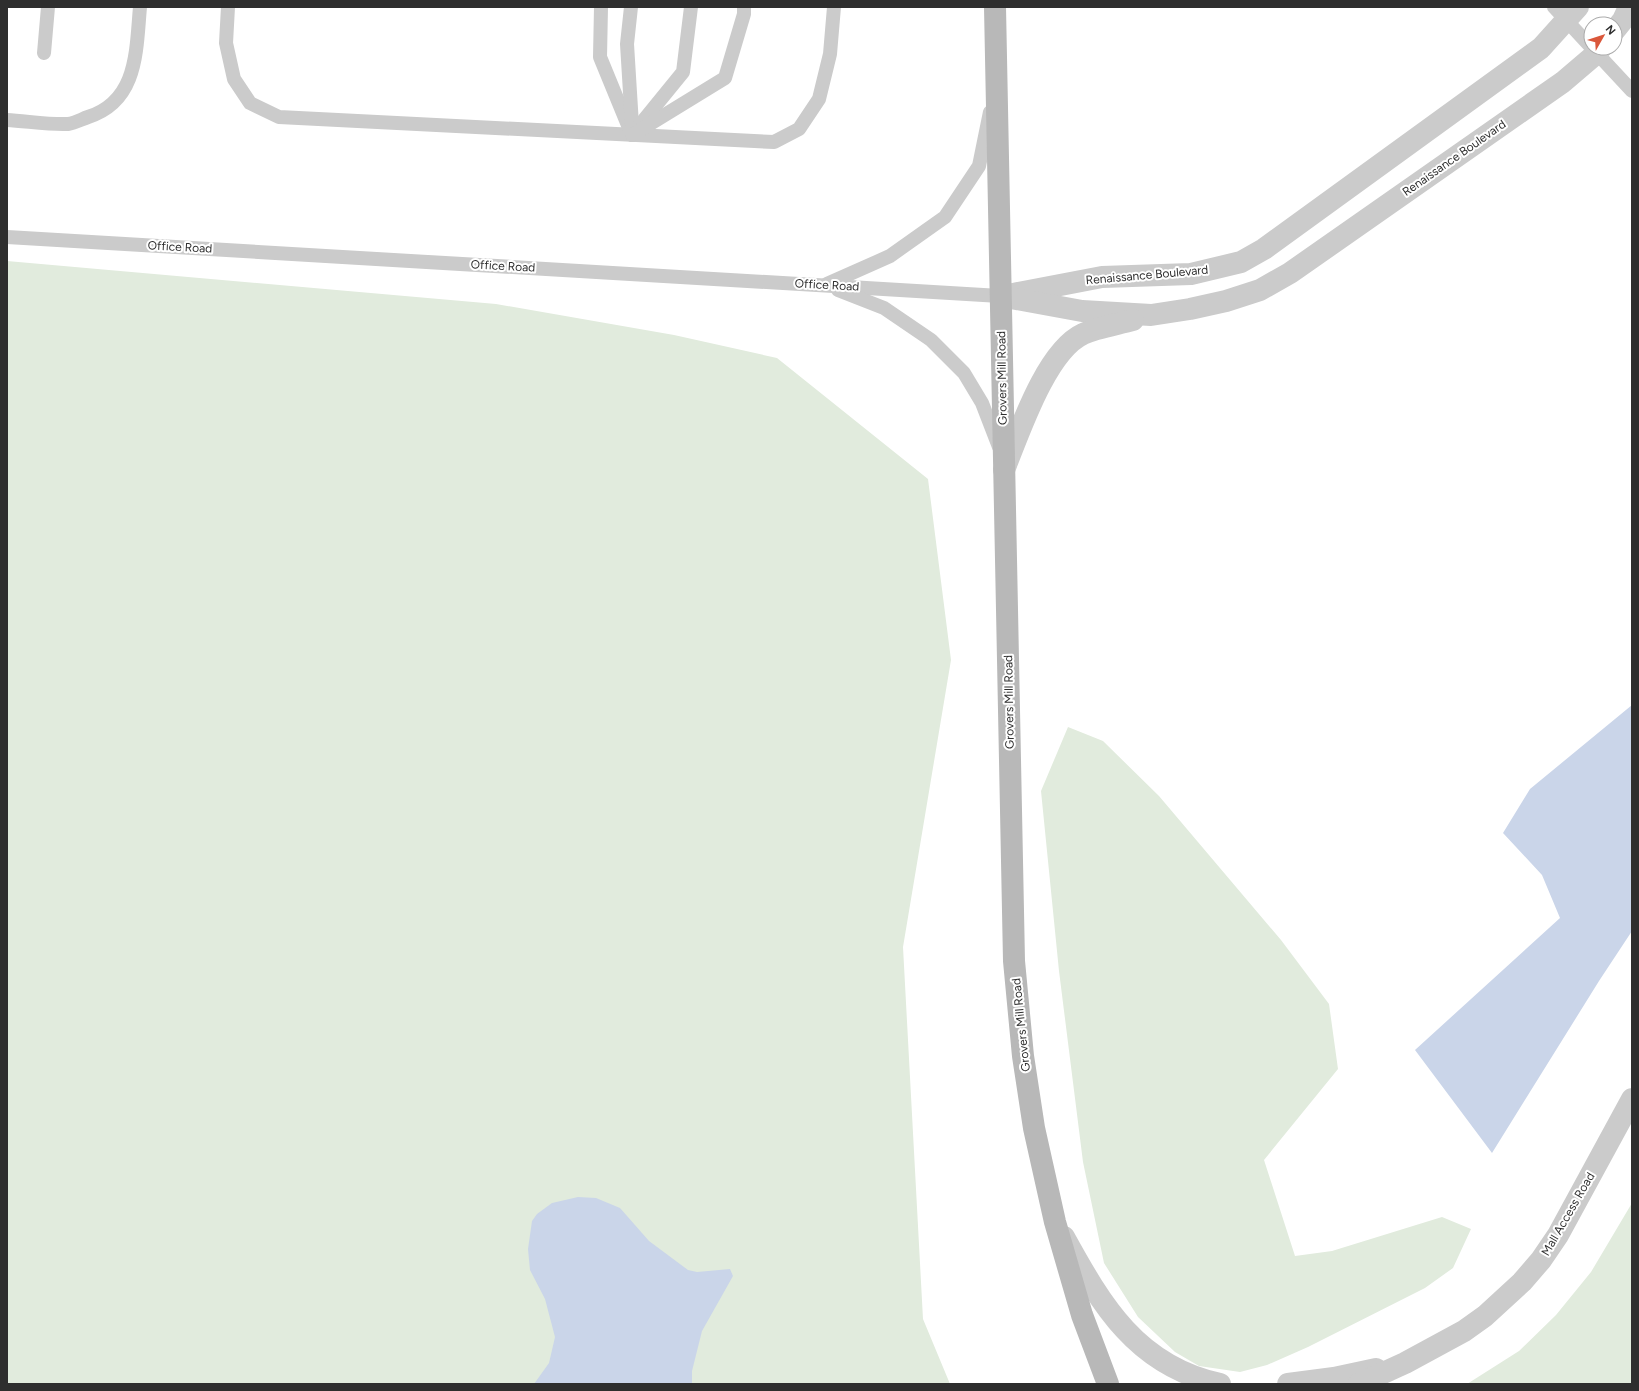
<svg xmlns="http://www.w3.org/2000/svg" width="1639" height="1391" font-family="Figtree,sans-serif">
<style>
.green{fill:#e1ebdd}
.water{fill:#cad5e9}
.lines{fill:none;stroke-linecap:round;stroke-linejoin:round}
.lane{stroke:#cbcbcb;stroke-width:14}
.street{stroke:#cbcbcb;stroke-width:22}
.secondary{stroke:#b8b8b8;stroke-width:22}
.labels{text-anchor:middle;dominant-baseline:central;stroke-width:4;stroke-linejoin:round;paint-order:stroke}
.street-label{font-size:12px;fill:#2e2e2e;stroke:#fff}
</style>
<rect width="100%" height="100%" fill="#fff"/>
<g class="green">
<path d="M7 261 496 304 674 335 777 358 928 479 951 660 903 947 923 1319 950 1384H7Z"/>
<path d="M1068 727 1103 741 1159 796 1281 940 1329 1004 1338 1069 1264 1160 1295 1256 1332 1251 1442 1217 1471 1229 1453 1268 1425 1288 1308 1347 1267 1365 1240 1372 1199 1366 1175 1352 1138 1317 1104 1263 1083 1162 1059 971 1041 791Z"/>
<path d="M1632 1203V1384H1467L1519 1351 1556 1315 1591 1272Z"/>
</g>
<g class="water">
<path d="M1632 705V931L1599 981 1492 1153 1415 1050 1560 918 1542 875 1503 833 1530 789Z"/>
<path d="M578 1197 596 1198 620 1208 649 1241 688 1270 697 1272 730 1269 733 1276 702 1331 692 1371V1384H534L549 1363 555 1337 545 1299 530 1270 528 1249 532 1221 537 1214 552 1203Z"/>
</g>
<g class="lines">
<g class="lane">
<path d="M228 7 226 43 234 79 250 103 279 117 774 142 799 129 819 99 830 54 834 7"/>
<path d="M601 7 600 57 632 135"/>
<path d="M631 7 627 44 632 125"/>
<path d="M1554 7 1591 47"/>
<path d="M1592 48 1632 91"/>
<path d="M44 53 48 7"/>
<path d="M7 120C26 121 50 125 68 124 75 123 82 119 88 117 138 101 136 51 140 7"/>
<path d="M639 126 683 72 691 7"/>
<path d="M632 135 725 78 744 14V7"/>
<path d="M7 237 1000 296"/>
<path d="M827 284 890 256 945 217 979 166 990 112"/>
<path d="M838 290 884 308 931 340 964 373 982 403 999 447"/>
</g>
<g class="street">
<path d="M1615 30 1623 20 1629 7"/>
<path d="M1013 294 1102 277 1191 274 1241 262 1264 249 1541 48 1578 7"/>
<path d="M1000 296 1082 311 1151 315 1190 309 1226 301 1260 290 1290 273 1563 82 1597 53 1601 48"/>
<path d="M1004 470C1019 433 1046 351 1083 334 1095 328 1119 324 1133 320"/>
<path d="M1064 1237C1102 1306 1137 1366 1220 1384"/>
<path d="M1288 1384 1334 1378 1376 1369"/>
<path d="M1359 1384 1405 1363 1464 1331 1485 1316 1522 1282 1541 1260 1558 1235 1632 1099"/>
</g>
<path class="secondary" d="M995 7 1014 961 1023 1056 1034 1128 1055 1222 1082 1315 1108 1384"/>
</g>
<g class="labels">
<g class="street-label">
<text transform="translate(1454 158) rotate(-35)">Renaissance Boulevard</text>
<text transform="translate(180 247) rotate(3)">Office Road</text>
<text transform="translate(503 266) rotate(3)">Office Road</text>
<text transform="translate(1147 275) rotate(-5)">Renaissance Boulevard</text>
<text transform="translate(827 285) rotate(3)">Office Road</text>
<text transform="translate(1002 378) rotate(-91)">Grovers Mill Road</text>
<text transform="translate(1009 702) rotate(-91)">Grovers Mill Road</text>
<text transform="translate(1021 1025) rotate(-96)">Grovers Mill Road</text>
<text transform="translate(1568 1214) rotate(-60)">Mall Access Road</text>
</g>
</g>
<rect width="1639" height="1391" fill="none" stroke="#2e2e2e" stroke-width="16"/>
<g transform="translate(1603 36) rotate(51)"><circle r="19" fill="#ffffff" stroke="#ababab"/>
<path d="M0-3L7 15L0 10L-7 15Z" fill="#da573b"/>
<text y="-6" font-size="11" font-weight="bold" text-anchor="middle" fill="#2e2e2e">N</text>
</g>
</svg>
